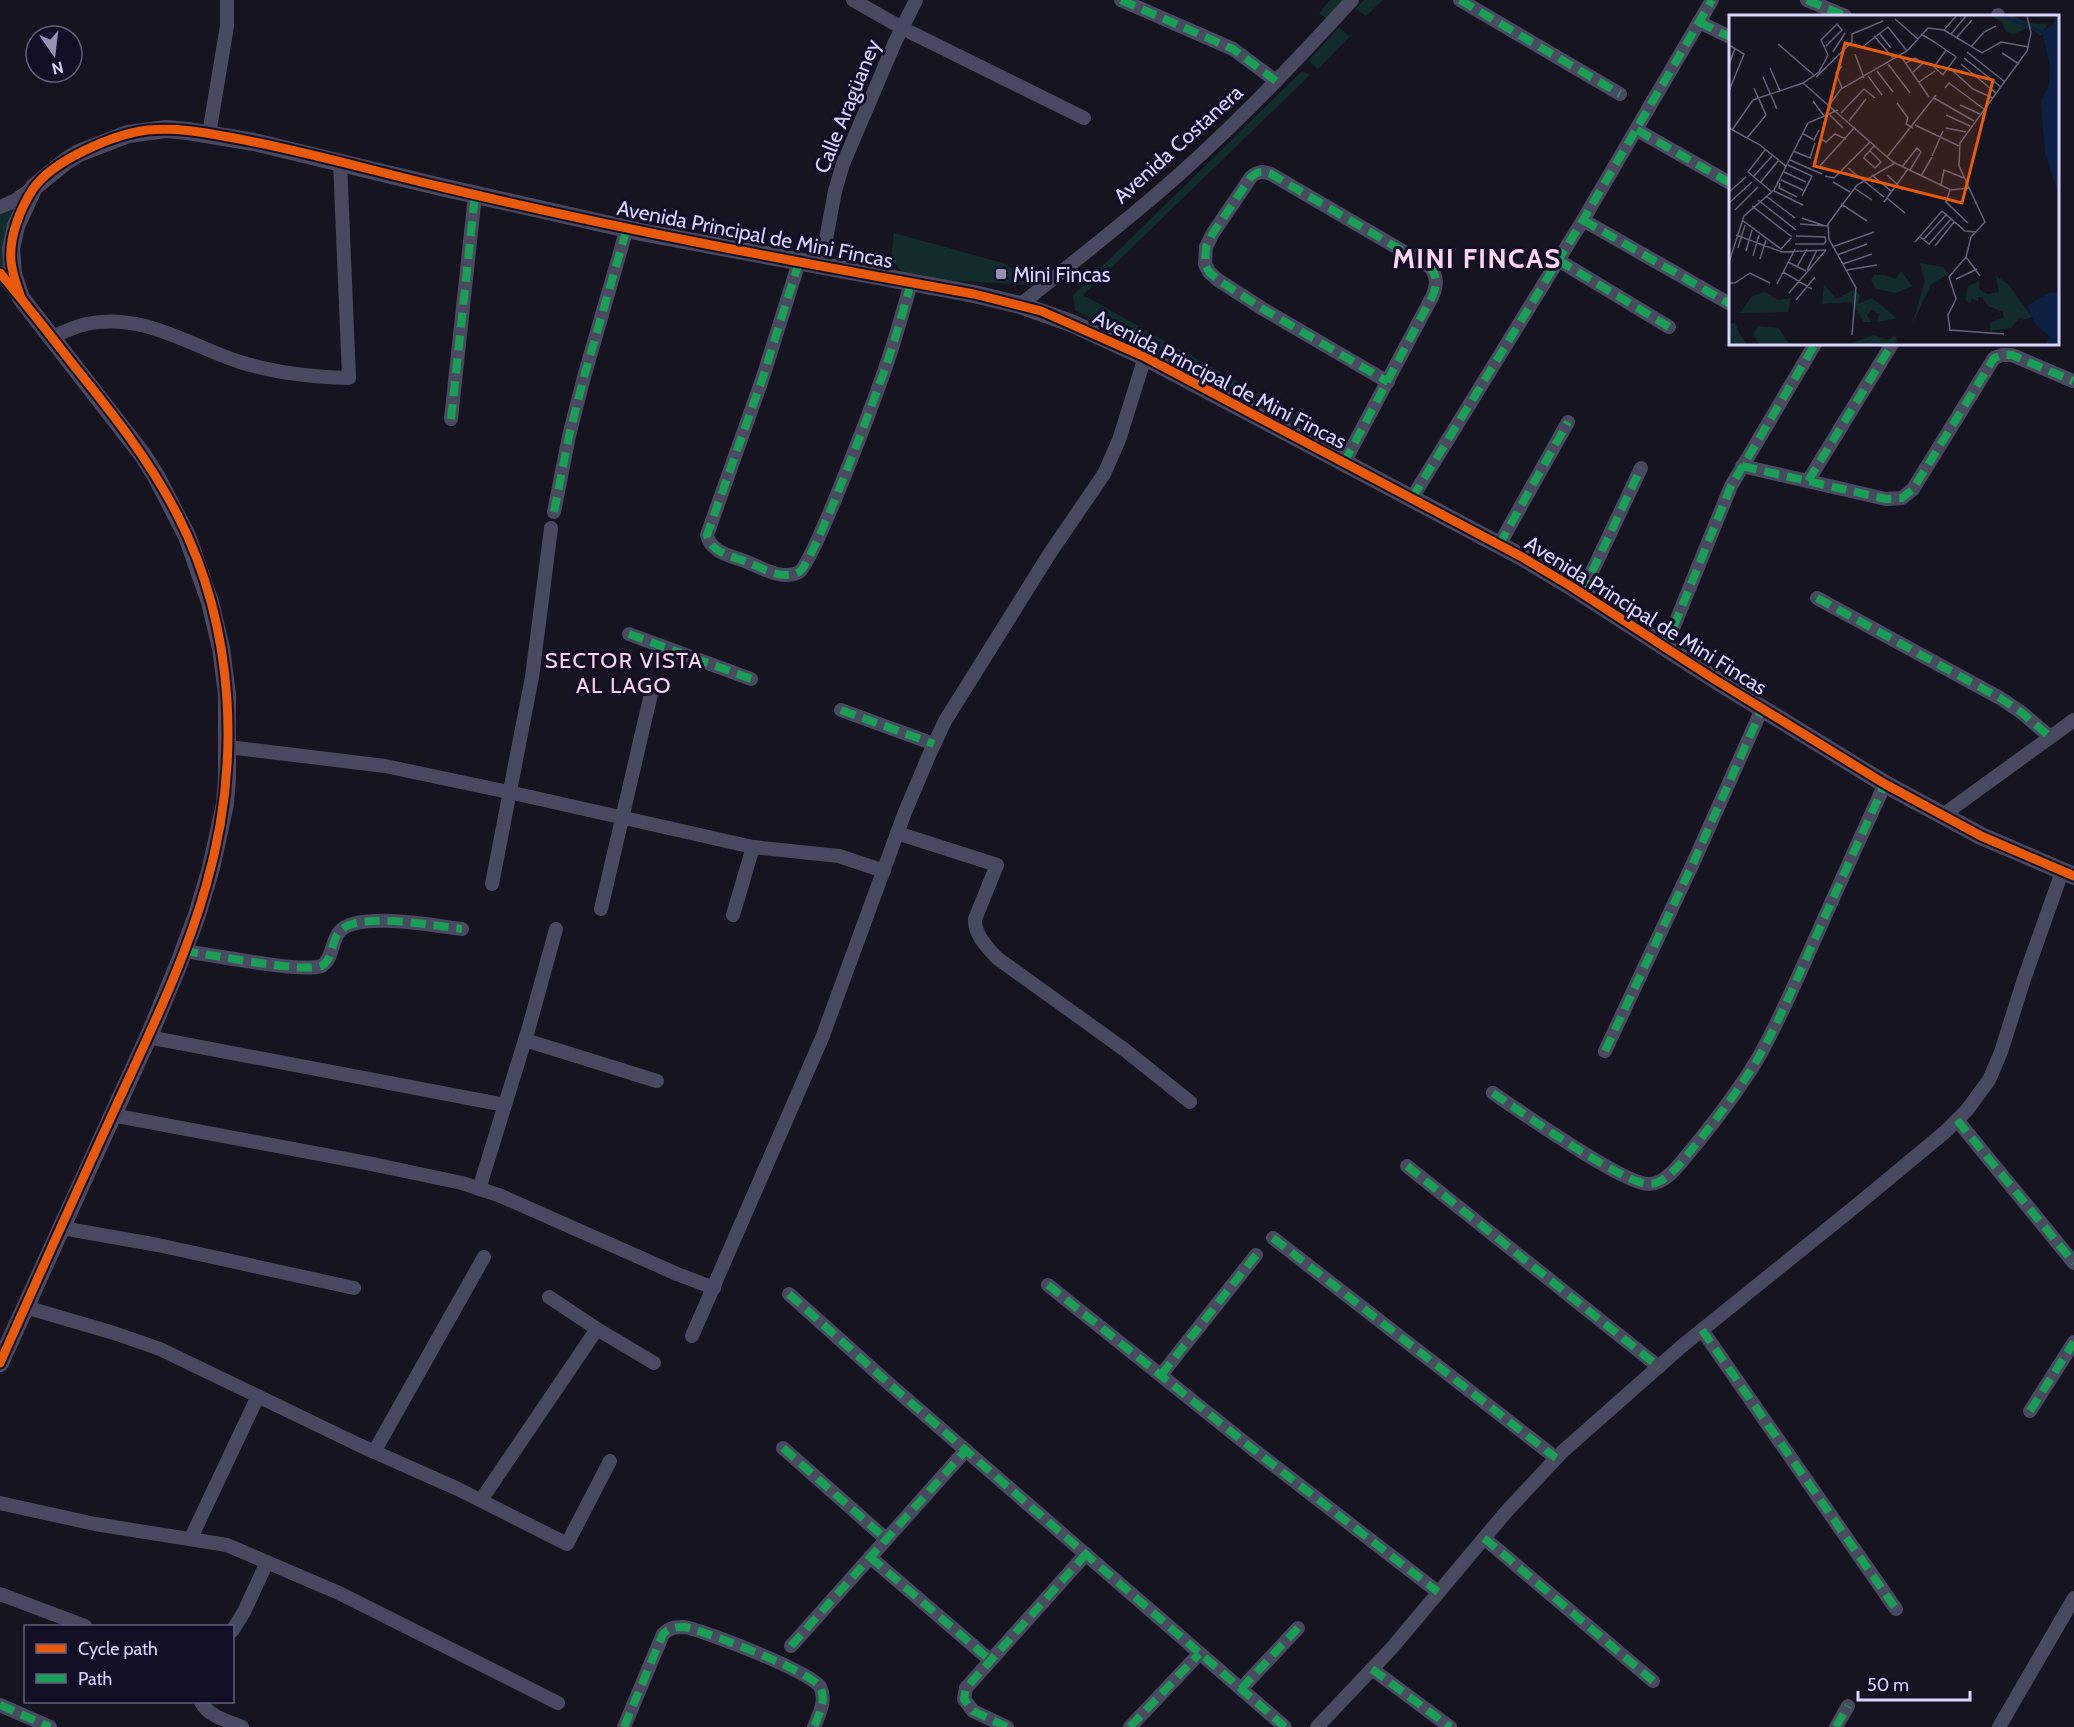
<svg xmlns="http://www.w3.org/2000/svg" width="2074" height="1727" font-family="Cabin,sans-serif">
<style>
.green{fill:#132c2d}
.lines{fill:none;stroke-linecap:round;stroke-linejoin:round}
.minor{stroke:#4a4962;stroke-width:14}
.tertiary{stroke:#4a4962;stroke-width:18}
.quiet{stroke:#1a9f57;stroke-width:8;stroke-dasharray:15 8;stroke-linecap:butt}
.cycleway-casing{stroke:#130f26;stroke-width:13}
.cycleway{stroke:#e8590c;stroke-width:9}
.poi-dot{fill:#9591b1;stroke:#130f26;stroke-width:2}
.labels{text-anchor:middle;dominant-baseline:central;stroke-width:6;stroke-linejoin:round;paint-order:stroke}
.street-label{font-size:21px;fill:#d9d4ff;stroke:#130f26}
.poi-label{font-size:21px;fill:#d9d4ff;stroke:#130f26;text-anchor:start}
.neighbourhood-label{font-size:22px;letter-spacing:1.5px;fill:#ffd6f0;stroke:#130f26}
.district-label{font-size:27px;font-weight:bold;letter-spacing:1.5px;fill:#ffd6f0;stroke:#130f26}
.inset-river{fill:none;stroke:#0d2144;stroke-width:3}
.inset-road{fill:none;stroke:#64617a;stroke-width:1.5}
.view{fill:#e8590c;fill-opacity:0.15;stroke:#e8590c;stroke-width:3}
.inset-edge{fill:none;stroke:#d9d4ff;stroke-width:3}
</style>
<rect width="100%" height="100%" fill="#161421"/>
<g class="green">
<path d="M1330 0H1344L1328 19 1319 13Z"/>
<path d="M1364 0H1383L1366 16 1355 9Z"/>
<path d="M1339 28 1350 36 1318 69 1308 61Z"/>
<path d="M1302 71 1310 75 1083 295 1336 437 1330 446 1075 310 1073 295Z"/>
<path d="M34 187 11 262 0 273V207Z"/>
<path d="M894 233 1003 263 1030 279 1025 285 948 280 901 271 891 258Z"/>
</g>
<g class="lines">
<g class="minor">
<path d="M853 0 902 28 1084 118"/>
<path d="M1121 0 1233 49 1276 81"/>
<path d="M1460 0 1620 94"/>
<path d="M1807 0 1845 16"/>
<path d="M1998 16V15"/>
<path d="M1699 22 1730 37"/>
<path d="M1637 130 1730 183"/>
<path d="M209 134 227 26V0"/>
<path d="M0 207 14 201 33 188"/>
<path d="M1583 220 1730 304"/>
<path d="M1558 260 1669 327"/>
<path d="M799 262 763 377 707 535C711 553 732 556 747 562 762 568 783 581 799 572 814 563 880 385 889 357 897 333 904 308 911 283"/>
<path d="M821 266 835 191 843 164 895 42 916 0"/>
<path d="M0 273 16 292"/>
<path d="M1020 305C1064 270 1108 235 1151 199 1223 138 1288 70 1352 0"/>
<path d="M52 337C63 332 74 327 86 324 143 312 188 345 240 362 275 373 312 377 349 378L340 162"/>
<path d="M451 419 475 195"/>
<path d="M1344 463 1354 444 1432 297C1437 286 1438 277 1430 267L1271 174C1263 171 1258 171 1251 177L1213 233 1206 247 1205 264 1209 272 1218 280 1263 309 1388 382"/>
<path d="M1742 466 1886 499 1902 498 1913 489 1994 358 2002 355H2012L2073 381"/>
<path d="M1808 481 1892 344"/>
<path d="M1412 498 1583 220 1712 0"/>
<path d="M554 512 569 436 584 377 627 228"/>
<path d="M1499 545 1568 422"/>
<path d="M1582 593 1641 468"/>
<path d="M1817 598 2000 698 2021 712 2050 737"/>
<path d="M629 634 751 679"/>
<path d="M1665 648 1731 486 1815 344"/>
<path d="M841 710 934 744"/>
<path d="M228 747 385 766 522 795 753 847 839 856 884 871"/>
<path d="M1943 815 2074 720"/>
<path d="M897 833 997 865 975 919C974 934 987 947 997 958L1125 1050 1190 1102"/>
<path d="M492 884 532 677 551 528"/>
<path d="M601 909 651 694"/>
<path d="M733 915 753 847"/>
<path d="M183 951C210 954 300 973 321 966 333 961 331 940 340 931 359 911 435 926 462 929"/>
<path d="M148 1037 505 1105"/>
<path d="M525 1040 657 1081"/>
<path d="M1605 1051 1694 861 1762 709"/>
<path d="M1493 1093C1518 1110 1625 1185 1649 1184 1667 1184 1682 1161 1693 1148 1716 1120 1738 1091 1757 1060 1779 1022 1796 981 1814 941 1837 889 1861 836 1885 784"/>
<path d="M112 1115 367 1163 462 1183 501 1196 677 1274 714 1288"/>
<path d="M1957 1120 2074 1263"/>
<path d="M1407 1166 1659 1367"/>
<path d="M479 1189 529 1027 556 929"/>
<path d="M62 1228 158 1245 354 1288"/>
<path d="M1273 1238 1556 1458"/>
<path d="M1048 1285 1254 1450 1438 1592"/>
<path d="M789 1294 895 1389 1285 1727"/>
<path d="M549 1297 597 1329 654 1363"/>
<path d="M25 1307 114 1333 160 1349 359 1445 458 1489 567 1544 610 1461"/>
<path d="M1702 1330 1896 1609"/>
<path d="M692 1336 822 1038 905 812 930 753 945 721 1050 553 1104 474 1119 440 1145 357"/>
<path d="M1161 1375 1256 1255"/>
<path d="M2030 1411 2074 1342"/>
<path d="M783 1448 886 1539"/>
<path d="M374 1452 484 1257"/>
<path d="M481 1500 597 1329"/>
<path d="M0 1503 95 1524 227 1545 339 1593 558 1703"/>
<path d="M191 1538 258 1396"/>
<path d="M1484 1538 1653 1681"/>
<path d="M870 1557 990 1660"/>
<path d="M0 1594 85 1626"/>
<path d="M232 1631 244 1612 267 1562"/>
<path d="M791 1646 966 1450"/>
<path d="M1372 1669 1450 1727"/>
<path d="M1241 1689 1298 1628"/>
<path d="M201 1702C208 1716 228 1721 242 1727"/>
<path d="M0 1705 50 1727"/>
<path d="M624 1727 663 1634C670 1627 676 1627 685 1627 705 1631 812 1672 820 1687 827 1700 819 1714 814 1727"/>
<path d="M1007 1727 973 1711 964 1699 966 1688 1086 1554"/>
<path d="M1130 1727 1199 1654"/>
<path d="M1317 1727 1391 1649 1506 1512 1562 1452 1682 1346 1857 1205 1945 1132 1967 1110 1989 1080 2001 1052 2024 979 2062 872"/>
<path d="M1836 1727 1848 1706"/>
<path d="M1999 1727 2074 1598"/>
</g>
<path class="tertiary" d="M0 1363 151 1031 178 966 197 915 211 868 225 804 227 778V694L221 648 210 602 187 536 156 476 142 454 21 298 13 274 11 249 16 226 34 187 66 161 79 153 128 134 166 129 188 131 254 142 441 187 641 232 974 294 1020 305 1071 323 1145 357 1522 557 1572 587 1714 679 1885 784 1981 836 2074 876"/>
<g class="quiet">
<path d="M1121 0 1233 49 1276 81"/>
<path d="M1460 0 1620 94"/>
<path d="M1807 0 1845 16"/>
<path d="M1998 16V15"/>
<path d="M1699 22 1730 37"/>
<path d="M1637 130 1730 183"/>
<path d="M1583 220 1730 304"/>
<path d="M1558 260 1669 327"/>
<path d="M799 262 763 377 707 535C711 553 732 556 747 562 762 568 783 581 799 572 814 563 880 385 889 357 897 333 904 308 911 283"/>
<path d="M451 419 475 195"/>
<path d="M1344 463 1354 444 1432 297C1437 286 1438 277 1430 267L1271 174C1263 171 1258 171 1251 177L1213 233 1206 247 1205 264 1209 272 1218 280 1263 309 1388 382"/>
<path d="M1742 466 1886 499 1902 498 1913 489 1994 358 2002 355H2012L2073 381"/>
<path d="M1808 481 1892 344"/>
<path d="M1412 498 1583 220 1712 0"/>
<path d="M554 512 569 436 584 377 627 228"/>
<path d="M1499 545 1568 422"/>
<path d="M1582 593 1641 468"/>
<path d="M1817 598 2000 698 2021 712 2050 737"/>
<path d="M629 634 751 679"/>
<path d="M1665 648 1731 486 1815 344"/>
<path d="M841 710 934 744"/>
<path d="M183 951C210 954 300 973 321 966 333 961 331 940 340 931 359 911 435 926 462 929"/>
<path d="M1605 1051 1694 861 1762 709"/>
<path d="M1493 1093C1518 1110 1625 1185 1649 1184 1667 1184 1682 1161 1693 1148 1716 1120 1738 1091 1757 1060 1779 1022 1796 981 1814 941 1837 889 1861 836 1885 784"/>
<path d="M1957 1120 2074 1263"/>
<path d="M1407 1166 1659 1367"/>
<path d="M1273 1238 1556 1458"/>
<path d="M1048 1285 1254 1450 1438 1592"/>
<path d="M789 1294 895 1389 1285 1727"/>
<path d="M1702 1330 1896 1609"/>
<path d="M1161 1375 1256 1255"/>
<path d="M2030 1411 2074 1342"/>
<path d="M783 1448 886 1539"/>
<path d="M1484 1538 1653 1681"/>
<path d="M870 1557 990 1660"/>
<path d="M791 1646 966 1450"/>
<path d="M1372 1669 1450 1727"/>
<path d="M1241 1689 1298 1628"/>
<path d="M0 1705 50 1727"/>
<path d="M624 1727 663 1634C670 1627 676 1627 685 1627 705 1631 812 1672 820 1687 827 1700 819 1714 814 1727"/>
<path d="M1007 1727 973 1711 964 1699 966 1688 1086 1554"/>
<path d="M1130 1727 1199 1654"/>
<path d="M1836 1727 1848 1706"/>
</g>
<defs>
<g id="cycleway">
<path d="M0 273C26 304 50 335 75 367 113 414 150 461 178 516 236 630 241 765 206 886 184 965 146 1040 112 1115 74 1197 37 1280 0 1363"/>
<path d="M21 298C17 286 12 274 11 261 9 237 20 209 33 189 53 160 114 134 148 130 177 127 206 133 234 138 305 151 373 171 442 187 618 229 796 262 974 294L1041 311 1145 357 1522 557 1572 587 1714 679 1885 784 1981 836 2074 876"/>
</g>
</defs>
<use href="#cycleway" class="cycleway-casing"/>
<use href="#cycleway" class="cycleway"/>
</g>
<rect class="poi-dot" x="995" y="268" width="12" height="12" rx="3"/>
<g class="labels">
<g class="street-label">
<text transform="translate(847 106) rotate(-68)">Calle Aragüaney</text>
<text transform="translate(1178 144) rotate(-42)">Avenida Costanera</text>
<text transform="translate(755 234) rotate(11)">Avenida Principal de Mini Fincas</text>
<text transform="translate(1220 379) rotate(27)">Avenida Principal de Mini Fincas</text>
<text transform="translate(1646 615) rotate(32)">Avenida Principal de Mini Fincas</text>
</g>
<g class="poi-label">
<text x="1013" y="274">Mini Fincas</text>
</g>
<g class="neighbourhood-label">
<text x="624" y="660">SECTOR VISTA<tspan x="624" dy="25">AL LAGO</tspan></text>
</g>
<g class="district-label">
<text x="1477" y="258">MINI FINCAS</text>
</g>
</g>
<g transform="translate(1729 15)">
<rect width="330" height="330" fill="#161421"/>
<path d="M262 1H284L299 8 319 9 312 21 300 12 285 19 277 17 273 7ZM191 248 214 252 220 259 202 269 183 310 196 266ZM172 256 183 271 167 278 147 274 142 265 145 260H156L167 264ZM267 261 280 270 303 302 294 305 291 302 282 313 261 316V308L275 302 274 297 259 291 253 282H249V287L243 283 241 288 236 284 239 271 251 266 250 274 258 279 270 277ZM95 269 107 284 125 275 131 280 129 289 143 283 168 303 148 307 150 299 143 295 138 300 142 307H135L122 287 93 289ZM36 277 49 285 62 283 59 297 11 298 23 281ZM6 308 11 320 18 329H0V309ZM29 311 50 313 60 329H30L24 319ZM145 320 159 325 166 320 168 325 166 329H120Z" fill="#132c2d"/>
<path d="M326 1H330V181L316 137 312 86 320 69 321 51 313 16 324 10ZM321 277 330 278V329H317L320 321 306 309 298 291Z" fill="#0d2144"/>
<path class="inset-river" d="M273 1 313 17"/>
<path class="inset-road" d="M166 4 189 24M215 15 227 1M150 18 162 33M192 19 207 28 217 35 226 41 227 42 214 60 205 52 217 35M222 19 237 1M145 21 165 44M228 22 243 5M49 29 86 61M0 30 15 39 0 76M242 32 255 17 267 11M132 33 159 12 178 36M104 37 116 18M238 37 276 67M273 38 290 49M126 39 135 63M171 40 200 82M235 43 272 72M177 48 186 43 194 48 183 58M159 49 181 78M232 49 267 78M0 50 6 33M41 53 51 76M148 56 164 77M224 56 244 74 264 83M139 61 153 80M34 62 48 94M87 62 123 27V19L154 6M190 67 206 56M74 68 164 147 222 175 240 173M113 73 107 58 113 51M216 73 220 68 255 94M205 83 245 106M84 86 95 101M168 88 179 103 177 109 184 113M101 89 112 74 178 36 199 13 215 15 253 38 272 27 300 32M231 90 251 99M112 98 135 74 146 83M100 99 114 113M217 100 241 111M120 106 137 84M186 110 230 131M0 113 31 130 58 152M217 113 237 117M3 115 24 85 74 68 90 57 99 40 92 25 108 9 113 15 97 31M73 118 85 125 90 115M18 123 37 100 25 73M92 124 97 127 106 119 117 124M36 135 19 157 43 177M64 136 81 143 86 128M141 136 152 147 146 153 135 143 136 141 144 132H145V131M203 141 214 116M158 142 207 80M61 145 93 159M59 150 83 161 73 181M91 151 126 112M173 152 188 133 192 137 181 155M119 153 155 182M55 157 77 167M143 160 162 176M158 160 174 175M96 161 105 163 141 127M192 161 203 142M24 162 43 141M52 165 74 175M104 167 121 177M31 168 49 146M51 168 50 173 68 182M212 170 215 155 235 163M125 173 143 185M221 175 217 187 239 208M45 176 74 190M0 177 17 162M37 181 66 203M158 183 176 198M29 185 67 215M155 187 179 154M0 188 23 167M112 189 138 206M23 191 63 222M6 195 29 172M73 203 96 211M13 205 52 234 62 223M71 209 99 211M7 220 53 237 97 235M190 221 200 229 223 203M194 225 218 199M186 227 213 196 236 216 247 217M66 229H95L97 226 96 222 67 221M206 231 225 207M103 232 145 217M9 233 16 210M17 236 23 215M108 240 138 229M24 241 30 220M237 242 251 261M31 244 37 225M0 247 15 201 45 175 79 108 109 95M59 247 77 256M114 249 143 239M68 252 78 234M78 255 88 235M118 255 148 250M54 257 83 274M227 264 248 254M0 268H6L21 258 41 268M48 269 66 234M60 278 97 235M67 285 86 262M275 319 221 315 219 300 227 284 220 262 237 242 242 222 256 207 230 151 231 128 298 36 302 18 298 1M123 320 127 273 100 224 99 209 128 170 166 148"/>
<path class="view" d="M116 28 264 65 233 188 85 151Z"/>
<rect width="330" height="330" class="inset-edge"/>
</g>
<rect x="24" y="1625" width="210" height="78" fill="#130f26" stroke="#625e7d" stroke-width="1.5"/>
<rect x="36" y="1644" width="30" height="9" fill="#e8590c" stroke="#625e7d" stroke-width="1.5"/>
<text x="78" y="1655" font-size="18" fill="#d9d4ff">Cycle path</text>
<rect x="36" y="1674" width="30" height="9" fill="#1a9f57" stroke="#625e7d" stroke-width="1.5"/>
<text x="78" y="1685" font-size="18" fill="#d9d4ff">Path</text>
<g transform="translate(54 54) rotate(166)"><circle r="28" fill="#130f26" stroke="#625e7d" stroke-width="1.5"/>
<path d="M0-4.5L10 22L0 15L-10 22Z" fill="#9591b1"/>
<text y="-9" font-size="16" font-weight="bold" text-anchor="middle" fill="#d9d4ff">N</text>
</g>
<path d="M1858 1691v9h112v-9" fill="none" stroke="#d9d4ff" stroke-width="3"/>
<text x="1867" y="1691" font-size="18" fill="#d9d4ff" stroke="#130f26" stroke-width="4.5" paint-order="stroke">50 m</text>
</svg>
